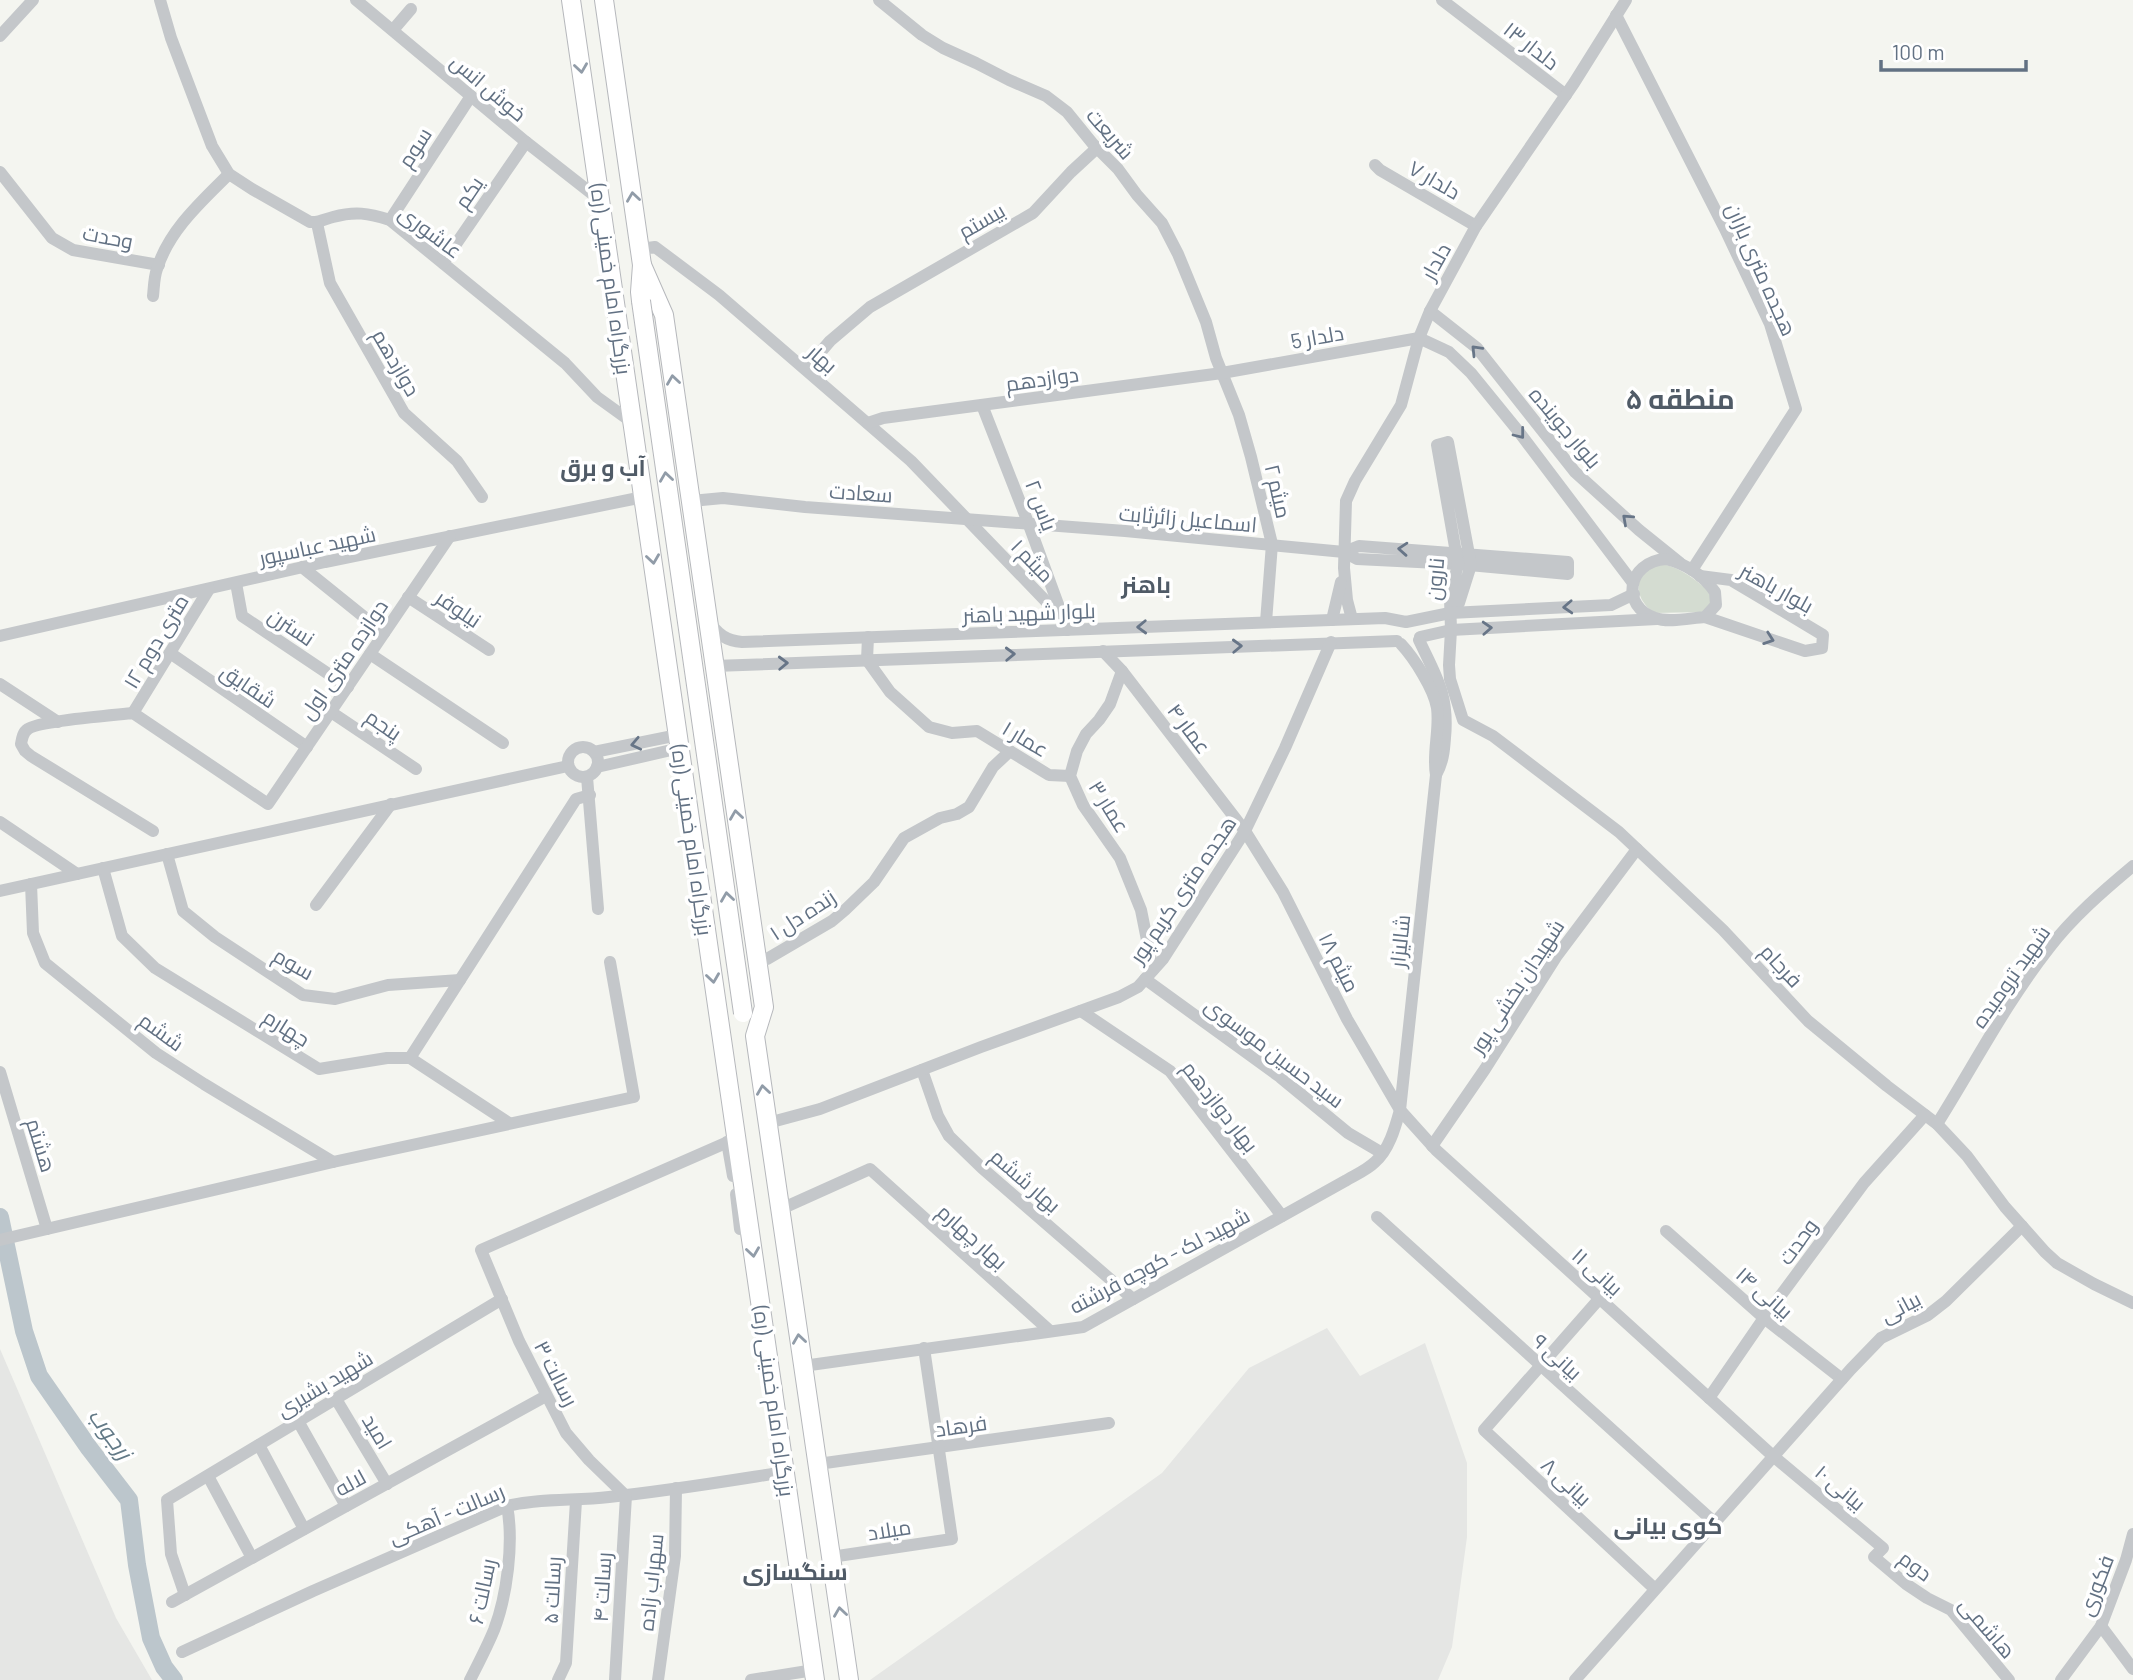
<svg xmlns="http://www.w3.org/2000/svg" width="2133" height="1680" font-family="Barlow,Cairo,sans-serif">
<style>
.built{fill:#e5e6e4}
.green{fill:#d4dcd1}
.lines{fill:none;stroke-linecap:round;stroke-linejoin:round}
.river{stroke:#bcc6cc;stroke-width:18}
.highway-casing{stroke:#b6b8bc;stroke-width:20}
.minor{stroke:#c4c7ca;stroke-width:12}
.highway{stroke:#fff;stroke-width:18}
.highway-bridge-casing{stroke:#b6b8bc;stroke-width:20;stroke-linecap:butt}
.highway-bridge{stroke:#fff;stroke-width:18}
.oneway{stroke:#919ca8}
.oneway2{stroke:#677587}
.labels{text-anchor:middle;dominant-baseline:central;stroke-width:7;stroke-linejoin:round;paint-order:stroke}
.street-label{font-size:21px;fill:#627183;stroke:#fff}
.neighbourhood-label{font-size:23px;font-weight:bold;fill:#505b67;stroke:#fff}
.water-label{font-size:23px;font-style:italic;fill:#637a87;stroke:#fff}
.district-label{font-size:28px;font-weight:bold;fill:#505b67;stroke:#fff}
</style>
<rect width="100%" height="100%" fill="#f4f5f0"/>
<g class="built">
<path d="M1327 1328 1360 1376 1425 1343 1467 1463V1537L1452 1647 1438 1680H870L1162 1473 1249 1368Z"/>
<path d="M0 1349 116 1618 152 1680H0Z"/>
</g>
<path class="green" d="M1663 564C1683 569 1696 580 1711 593L1710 604 1702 612 1655 613C1640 604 1631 584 1647 570 1650 567 1659 565 1663 564Z"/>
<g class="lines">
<path class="river" d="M0 1217 24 1331 39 1376 89 1448 129 1500 137 1565 151 1638 164 1667 174 1680"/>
<defs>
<g id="highway">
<path d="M571 0 815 1680"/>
<path d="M604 0 642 265 640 292 641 301"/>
<path d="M642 265 664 315 764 1007 755 1036 849 1680"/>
</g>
</defs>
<use href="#highway" class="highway-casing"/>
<g class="minor">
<path d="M160 0 171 38 212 146 229 174 252 189 310 222C319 223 325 219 333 217 355 211 368 213 390 220L565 363 597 397 633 423"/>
<path d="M356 0 526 142 600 200"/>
<path d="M879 0 922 35 943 48 976 63 1009 80 1046 96 1067 112 1093 144 1118 169 1137 195 1162 223 1178 254 1206 322 1216 358 1239 415 1251 457 1272 544 1266 622"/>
<path d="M1442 0 1566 95"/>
<path d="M1616 15 1725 229 1770 324 1796 409 1692 570"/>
<path d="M393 30 411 9"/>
<path d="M0 36 33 0"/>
<path d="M1375 165 1380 170 1476 226"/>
<path d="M0 172 52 238 73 250 159 265"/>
<path d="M390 220 471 96"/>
<path d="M317 223 330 283 404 413 457 461 482 497"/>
<path d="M640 249 655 247 719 295 911 461 1063 619 1067 630"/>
<path d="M443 263 526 142"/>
<path d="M153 296C154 287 154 277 157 269 169 230 202 201 229 174"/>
<path d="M1430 311 1477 348 1575 472 1639 530 1680 563"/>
<path d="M1419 338 1449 352 1471 373 1519 432 1633 583"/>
<path d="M806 369 830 341 870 307 1033 213 1071 172 1097 148"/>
<path d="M982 405 1029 525 1062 615"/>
<path d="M868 423 883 418 1222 373 1419 338"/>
<path d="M691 501 723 498 805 507 1125 531 1344 552 1357 559 1458 564 1568 574V562L1359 546 1344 552"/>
<path d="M1666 559C1686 564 1703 575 1715 592L1716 605 1705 617C1690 618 1669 623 1655 618 1621 607 1626 562 1666 559Z"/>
<path d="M302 567 384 633"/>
<path d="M1700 576 1731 580 1823 635 1822 648 1805 651 1705 617"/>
<path d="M236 583 242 616 348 687"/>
<path d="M408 597 489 650"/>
<path d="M1450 613 1459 603 1471 565 1448 442 1437 445 1458 564 1450 598 1451 630 1449 665 1450 679 1463 720 1493 736 1619 832 1723 930 1808 1021 1887 1086 1937 1124 1967 1156 2005 1207 2045 1252 2057 1263 2094 1284 2133 1303"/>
<path d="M1352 619 1347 600 1344 568 1346 501 1355 481 1401 405 1419 338 1430 311 1476 226 1574 83 1626 0"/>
<path d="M709 620C716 634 727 641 742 642L1385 618 1406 622 1450 613 1611 605 1634 594"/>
<path d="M1332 620 1341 582"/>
<path d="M0 636 325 562 643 497"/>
<path d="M868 637 867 660 890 692 929 727 952 733 977 731 1049 775 1070 776"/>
<path d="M1420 637 1451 630 1657 619"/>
<path d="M1419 640C1437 678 1449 695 1445 738 1444 752 1443 762 1436 775"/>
<path d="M1103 651 1122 671 1245 831 1283 892 1347 1019 1400 1110 1436 1150 1773 1456 1883 1548 1874 1557 1906 1584 1927 1598 1951 1610 2009 1680"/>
<path d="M170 653 307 747"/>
<path d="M370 654 503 743"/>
<path d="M714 666 1397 641"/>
<path d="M1122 671 1110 704 1099 720 1086 734 1077 751 1070 776 1083 805 1120 858 1141 910 1153 970"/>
<path d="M0 684 58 722"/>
<path d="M331 712 416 769"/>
<path d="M133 713 209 589"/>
<circle cx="583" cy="762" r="15"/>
<path d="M594 752 678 735"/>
<path d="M597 767 680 748"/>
<path d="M587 777 598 909"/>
<path d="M0 822 77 874"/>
<path d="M153 831 31 756 25 751 21 744C22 738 23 732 28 729 37 721 116 715 133 713L268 804 450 536"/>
<path d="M167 854 183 911 215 937 303 995 335 999 388 985 460 980"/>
<path d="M103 868 122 936 155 968 319 1069 387 1058H410L509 1123"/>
<path d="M31 884 33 933 45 963 156 1053 204 1084 333 1162"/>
<path d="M0 891 568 766"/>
<path d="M316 905 391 804"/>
<path d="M757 963 767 959 832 921 845 910 874 882 904 838 940 818 957 814 969 807 993 767 1010 751"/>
<path d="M1145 979 1280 1077 1348 1133 1382 1153"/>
<path d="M1081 1011 1170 1071 1282 1216"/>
<path d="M410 1058 576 799 590 795"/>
<path d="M922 1070 938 1116 949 1136 982 1168 1133 1299"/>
<path d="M0 1072 47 1229"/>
<path d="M768 1123 820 1109 981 1047 1119 997 1138 987 1163 959 1245 831 1285 748 1331 642"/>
<path d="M1937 1124C1974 1065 2006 1003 2049 948 2073 917 2103 891 2133 866"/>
<path d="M727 1142 733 1176"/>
<path d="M1432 1146 1485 1069 1556 957 1637 849"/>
<path d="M736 1194 740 1229"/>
<path d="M781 1209 870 1169 1050 1331"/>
<path d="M1377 1217 1714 1522"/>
<path d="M1666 1231 1764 1318 1842 1379"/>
<path d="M0 1240 333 1162 634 1097 610 962"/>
<path d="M1600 1298 1484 1430 1655 1589"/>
<path d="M803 1366 1083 1327 1345 1181C1355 1175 1367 1170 1375 1162 1389 1150 1395 1128 1400 1110L1436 775C1432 753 1440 730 1437 708 1434 689 1414 658 1401 644"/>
<path d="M1709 1398 1764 1318 1864 1183 1925 1115"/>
<path d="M336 1399 387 1484"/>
<path d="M298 1421 346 1506"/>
<path d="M259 1445 304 1529"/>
<path d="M818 1464 1109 1423"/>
<path d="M208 1476 252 1558"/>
<path d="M831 1557 952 1539 924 1348"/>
<path d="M185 1595 171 1554 167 1500 502 1299"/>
<path d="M172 1602 546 1396"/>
<path d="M2101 1626 2133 1669"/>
<path d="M182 1652 313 1591 507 1506C541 1498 575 1501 609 1497 668 1491 727 1481 785 1472"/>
<path d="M470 1680C478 1664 487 1647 494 1630 507 1596 514 1542 507 1506"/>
<path d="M558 1680 566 1663 576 1501"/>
<path d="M615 1680 626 1496 589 1460 566 1433 519 1341 481 1250 737 1138"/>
<path d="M658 1680 675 1556 676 1488"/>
<path d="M751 1680 814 1670"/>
<path d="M1575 1680 1851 1369 1881 1338 1928 1315 1946 1301 2022 1226"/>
<path d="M2061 1680 2101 1626 2126 1560 2133 1534"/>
</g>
<use href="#highway" class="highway"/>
<defs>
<path id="highway-bridge" d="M641 301 743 1013"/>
</defs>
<use href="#highway-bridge" class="highway-bridge-casing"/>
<use href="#highway-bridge" class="highway-bridge"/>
</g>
<defs><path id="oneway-chevron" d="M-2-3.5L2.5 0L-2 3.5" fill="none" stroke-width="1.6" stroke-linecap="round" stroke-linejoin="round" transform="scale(1.75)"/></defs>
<g class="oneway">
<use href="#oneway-chevron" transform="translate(581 68) rotate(82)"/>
<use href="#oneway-chevron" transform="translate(633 197) rotate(-98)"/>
<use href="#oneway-chevron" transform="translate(673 380) rotate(-98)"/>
<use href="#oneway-chevron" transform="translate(666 477) rotate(-98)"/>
<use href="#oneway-chevron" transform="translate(653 559) rotate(82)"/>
<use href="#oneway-chevron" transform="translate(736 815) rotate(-98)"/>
<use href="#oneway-chevron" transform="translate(727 897) rotate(-98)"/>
<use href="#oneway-chevron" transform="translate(713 978) rotate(82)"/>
<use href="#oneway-chevron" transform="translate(763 1090) rotate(-98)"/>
<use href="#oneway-chevron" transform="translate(753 1252) rotate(82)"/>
<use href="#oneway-chevron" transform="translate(799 1339) rotate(-98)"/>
<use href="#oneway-chevron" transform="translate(840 1612) rotate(-98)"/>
</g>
<g class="oneway2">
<use href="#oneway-chevron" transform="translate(1476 350) rotate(-134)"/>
<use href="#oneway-chevron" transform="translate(1520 434) rotate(52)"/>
<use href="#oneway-chevron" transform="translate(1627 519) rotate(-138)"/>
<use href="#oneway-chevron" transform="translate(1403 549) rotate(-176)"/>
<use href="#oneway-chevron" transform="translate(1568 607) rotate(177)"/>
<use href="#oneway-chevron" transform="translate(1142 627) rotate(178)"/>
<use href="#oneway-chevron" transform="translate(1487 628) rotate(-3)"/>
<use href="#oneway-chevron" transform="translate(1769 639) rotate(19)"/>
<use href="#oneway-chevron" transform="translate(1237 646) rotate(-2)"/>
<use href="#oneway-chevron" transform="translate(1010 654) rotate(-2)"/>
<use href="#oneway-chevron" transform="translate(783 663) rotate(-2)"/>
<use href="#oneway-chevron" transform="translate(636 744) rotate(168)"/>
</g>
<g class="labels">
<g class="street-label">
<text transform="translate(1532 45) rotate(38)">دلدار ۱۳</text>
<text transform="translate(489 87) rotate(40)">خوش انس</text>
<text transform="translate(1111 133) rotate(49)">شریعت</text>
<text transform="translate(414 147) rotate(-57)">سوم</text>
<text transform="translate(1435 179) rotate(30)">دلدار ۷</text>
<text transform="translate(468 192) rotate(-56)">یکم</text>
<text transform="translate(981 220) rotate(-30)">بیستم</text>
<text transform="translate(431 231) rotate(37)">عاشوری</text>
<text transform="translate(108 236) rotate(11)">وحدت</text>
<text transform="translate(1435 261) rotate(-61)">دلدار</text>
<text transform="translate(1762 269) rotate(66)">هجده متری باران</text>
<text transform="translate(612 279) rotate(82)">بزرگراه امام خمینی (ره)</text>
<text transform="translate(1317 336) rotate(-10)">دلدار 5</text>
<text transform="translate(823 358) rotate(41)">بهار</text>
<text transform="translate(397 362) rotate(60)">دوازدهم</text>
<text transform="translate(1042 378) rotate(-8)">دوازدهم</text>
<text transform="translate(1566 427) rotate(50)">بلوار جوینده</text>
<text transform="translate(1279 491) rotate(77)">میثم ۲</text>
<text transform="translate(861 492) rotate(4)">سعادت</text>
<text transform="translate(1042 505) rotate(69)">یاس ۲</text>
<text transform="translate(1188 518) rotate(5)">اسماعیل زائرثابت</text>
<text transform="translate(317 545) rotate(-12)">شهید عباسپور</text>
<text transform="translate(1033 560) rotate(46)">میثم ۱</text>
<text transform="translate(1434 579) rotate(-85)">نارون</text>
<text transform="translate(1777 587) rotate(29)">بلوار باهنر</text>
<text transform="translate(459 608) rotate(34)">نیلوفر</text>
<text transform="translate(1029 612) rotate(-2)">بلوار شهید باهنر</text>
<text transform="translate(292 626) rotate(34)">نسترن</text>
<text transform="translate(155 641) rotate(-59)">۱۲ متری دوم</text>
<text transform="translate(343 659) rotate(-56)">دوازده متری اول</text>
<text transform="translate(249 685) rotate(34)">شقایق</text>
<text transform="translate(384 724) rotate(34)">پنجم</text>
<text transform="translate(1190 728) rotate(53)">عمار ۴</text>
<text transform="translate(1026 738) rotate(31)">عمار ۱</text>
<text transform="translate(1110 806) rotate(58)">عمار ۳</text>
<text transform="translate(693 840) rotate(82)">بزرگراه امام خمینی (ره)</text>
<text transform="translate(1182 889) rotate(-56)">هجده متری کریم پور</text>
<text transform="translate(802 914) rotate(-33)">زنده دل ۱</text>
<text transform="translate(1399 941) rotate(-84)">شالیزار</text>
<text transform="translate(1340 962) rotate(63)">میثم ۱۸</text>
<text transform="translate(294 963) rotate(30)">سوم</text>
<text transform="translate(1782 965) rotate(47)">فرجام</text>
<text transform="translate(2010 976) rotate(-55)">شهید ترومیده</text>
<text transform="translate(1516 986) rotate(-57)">شهیدان بخشی پور</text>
<text transform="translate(287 1027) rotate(32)">چهارم</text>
<text transform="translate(162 1031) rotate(36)">ششم</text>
<text transform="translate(1275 1052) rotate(37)">سید حسین موسوی</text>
<text transform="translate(1221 1106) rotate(52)">بهار دوازدهم</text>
<text transform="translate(42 1145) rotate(73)">هشتم</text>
<text transform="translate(1026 1180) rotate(41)">بهار ششم</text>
<text transform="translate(973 1236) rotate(42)">بهار چهارم</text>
<text transform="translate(1797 1241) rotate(-54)">وحدت</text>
<text transform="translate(1159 1260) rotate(-28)">شهید لک - کوچه فرشته</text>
<text transform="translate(1598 1271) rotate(42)">بیانی ۱۱</text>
<text transform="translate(1765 1292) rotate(41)">بیانی ۱۴</text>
<text transform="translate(1900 1306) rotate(-28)">بیانی</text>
<text transform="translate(1558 1356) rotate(42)">بیانی ۹</text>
<text transform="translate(557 1373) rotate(63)">رسالت ۳</text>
<text transform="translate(324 1383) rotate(-31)">شهید بشیری</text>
<text transform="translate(775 1401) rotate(82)">بزرگراه امام خمینی (ره)</text>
<text transform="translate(961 1425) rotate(-8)">فرهاد</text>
<text transform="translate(378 1431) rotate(59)">امید</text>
<text transform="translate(1567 1481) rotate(43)">بیانی ۸</text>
<text transform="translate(350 1482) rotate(-29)">لاله</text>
<text transform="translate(1841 1487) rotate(40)">بیانی ۱۰</text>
<text transform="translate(446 1513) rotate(-23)">رسالت - آهکی</text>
<text transform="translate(889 1529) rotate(-9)">میلاد</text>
<text transform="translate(1916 1565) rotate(37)">دوم</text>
<text transform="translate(650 1582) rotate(-84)">سهراب زاده</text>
<text transform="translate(2095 1585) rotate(-69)">فکوری</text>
<text transform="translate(601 1587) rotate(-87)">رسالت ۴</text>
<text transform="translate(551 1590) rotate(-87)">رسالت ۵</text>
<text transform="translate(481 1591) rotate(-78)">رسالت ۶</text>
<text transform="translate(1988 1627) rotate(49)">هاشمی</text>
</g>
<g class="neighbourhood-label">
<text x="603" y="467">آب و برق</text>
<text x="1146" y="584">باهنر</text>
<text x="1668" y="1525">کوی بیانی</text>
<text x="795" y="1571">سنگسازی</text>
</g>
<g class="water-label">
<text transform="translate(111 1433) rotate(54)">زرجوب</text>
</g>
<g class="district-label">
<text x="1680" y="398">منطقه ۵</text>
</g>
</g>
<path d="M1881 60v10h145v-10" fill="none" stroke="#627183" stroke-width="3.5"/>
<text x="1892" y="60" font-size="21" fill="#627183" stroke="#ffffff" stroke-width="5" paint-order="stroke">100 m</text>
</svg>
